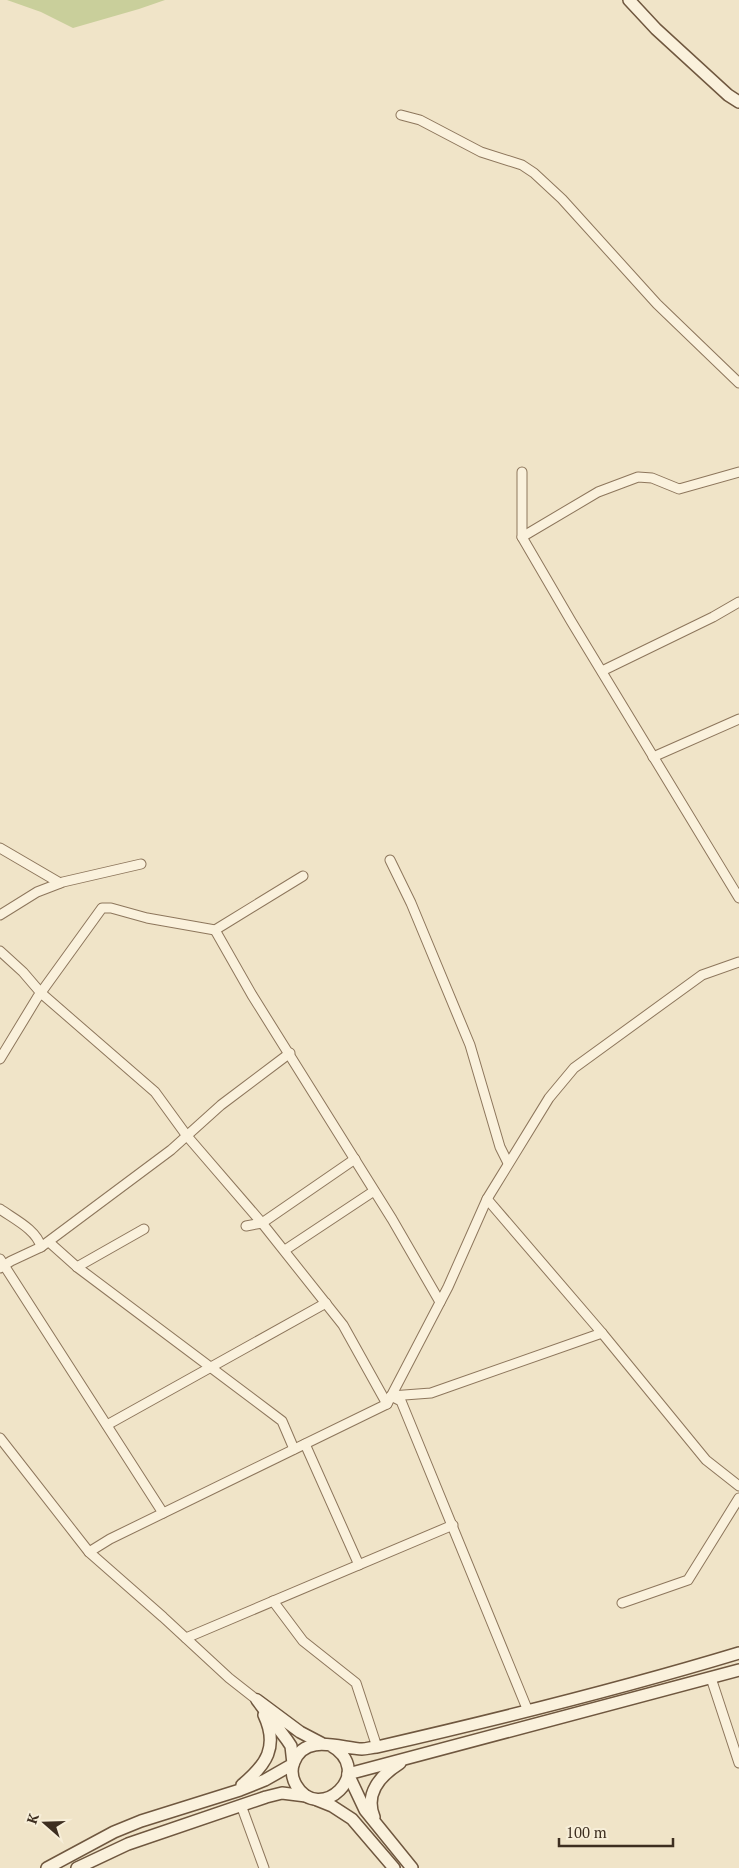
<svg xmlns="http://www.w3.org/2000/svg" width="739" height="1868" font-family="'PT Serif',serif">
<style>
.green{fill:#c9cf9b}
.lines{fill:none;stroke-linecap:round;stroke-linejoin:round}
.street-casing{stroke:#8d765c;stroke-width:11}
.secondary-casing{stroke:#6f573f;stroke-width:14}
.street{stroke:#faf1dc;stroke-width:9}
.secondary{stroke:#faf1dc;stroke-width:11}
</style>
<rect width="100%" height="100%" fill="#f0e4c8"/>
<path class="green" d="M7 0H165L139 9 73 28 41 12Z"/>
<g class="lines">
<defs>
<g id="street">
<path d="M401 115 420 120 481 152 522 165 534 173 562 199 657 304 739 383"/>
<path d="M522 472V537L571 621 739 898"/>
<path d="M522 537 598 492 638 477 652 478 679 489 739 472"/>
<path d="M602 671 713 617 739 602"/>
<path d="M653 757 739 719"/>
<path d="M0 848 60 883"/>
<path d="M390 860 411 903 470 1045 500 1147 508 1163"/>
<path d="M0 915 37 892 63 882 141 864"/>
<path d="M215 930 252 995 392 1219 440 1302"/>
<path d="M0 951 23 972 41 993 155 1092 187 1136 262 1223 355 1159"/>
<path d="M0 1059 37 998 102 908H111L147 918 215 930 303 876"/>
<path d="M487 1199 602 1333 706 1460 739 1486"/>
<path d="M0 1209C14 1219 37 1230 41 1247L11 1261 0 1268"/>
<path d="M246 1226 262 1223 343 1325 387 1404"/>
<path d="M49 1242 77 1267 282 1421 294 1449"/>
<path d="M41 1247 171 1150 221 1105 290 1053"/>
<path d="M285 1250 374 1191"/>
<path d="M0 1259 163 1513"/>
<path d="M77 1267 144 1229"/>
<path d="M391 1396 401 1401 528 1711"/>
<path d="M391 1396 431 1393 602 1333"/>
<path d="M107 1425 326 1303"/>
<path d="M0 1438 89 1552 163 1617 229 1678 257 1700"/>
<path d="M305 1444 359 1565"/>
<path d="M89 1552 110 1539 387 1404 448 1287 487 1199 549 1098 574 1068 702 975 739 962"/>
<path d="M273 1601 303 1641 356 1683 377 1747"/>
<path d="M622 1603 688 1580 739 1498"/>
<path d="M186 1638 453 1525"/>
<path d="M711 1678 739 1763"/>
<path d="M241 1805 264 1868"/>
</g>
<g id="secondary">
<path d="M629 0 656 29 728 95 739 102"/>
<path d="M330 1745C378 1772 319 1825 296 1785 292 1778 291 1769 294 1762 305 1733 340 1748 362 1749 367 1749 372 1747 377 1747 499 1719 620 1689 739 1653"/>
<path d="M242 1785C266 1765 279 1747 264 1715"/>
<path d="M317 1800 332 1806 352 1819 394 1868"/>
<path d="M374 1817C364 1793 381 1775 400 1763"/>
<path d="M47 1868 114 1832 141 1821 240 1790 265 1780 293 1764 291 1746 287 1740 257 1700 300 1732 321 1743"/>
<path d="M77 1868 128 1844 266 1797 282 1793 306 1796"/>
<path d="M412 1868 365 1810 348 1774 739 1670"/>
</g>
</defs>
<use href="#street" class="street-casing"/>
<use href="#secondary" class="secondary-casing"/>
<use href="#street" class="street"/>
<use href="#secondary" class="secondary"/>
</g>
<g transform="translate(45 1823) rotate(290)" stroke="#f7eed8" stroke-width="4" paint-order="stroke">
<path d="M0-4L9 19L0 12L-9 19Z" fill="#3d2e20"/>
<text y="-8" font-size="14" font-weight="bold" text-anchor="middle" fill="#3d2e20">K</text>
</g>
<path d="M559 1838v8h114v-8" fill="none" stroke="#3d2e20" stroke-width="2.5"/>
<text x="566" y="1838" font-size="15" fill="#3d2e20" stroke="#f7eed8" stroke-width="4" paint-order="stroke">100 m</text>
</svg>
